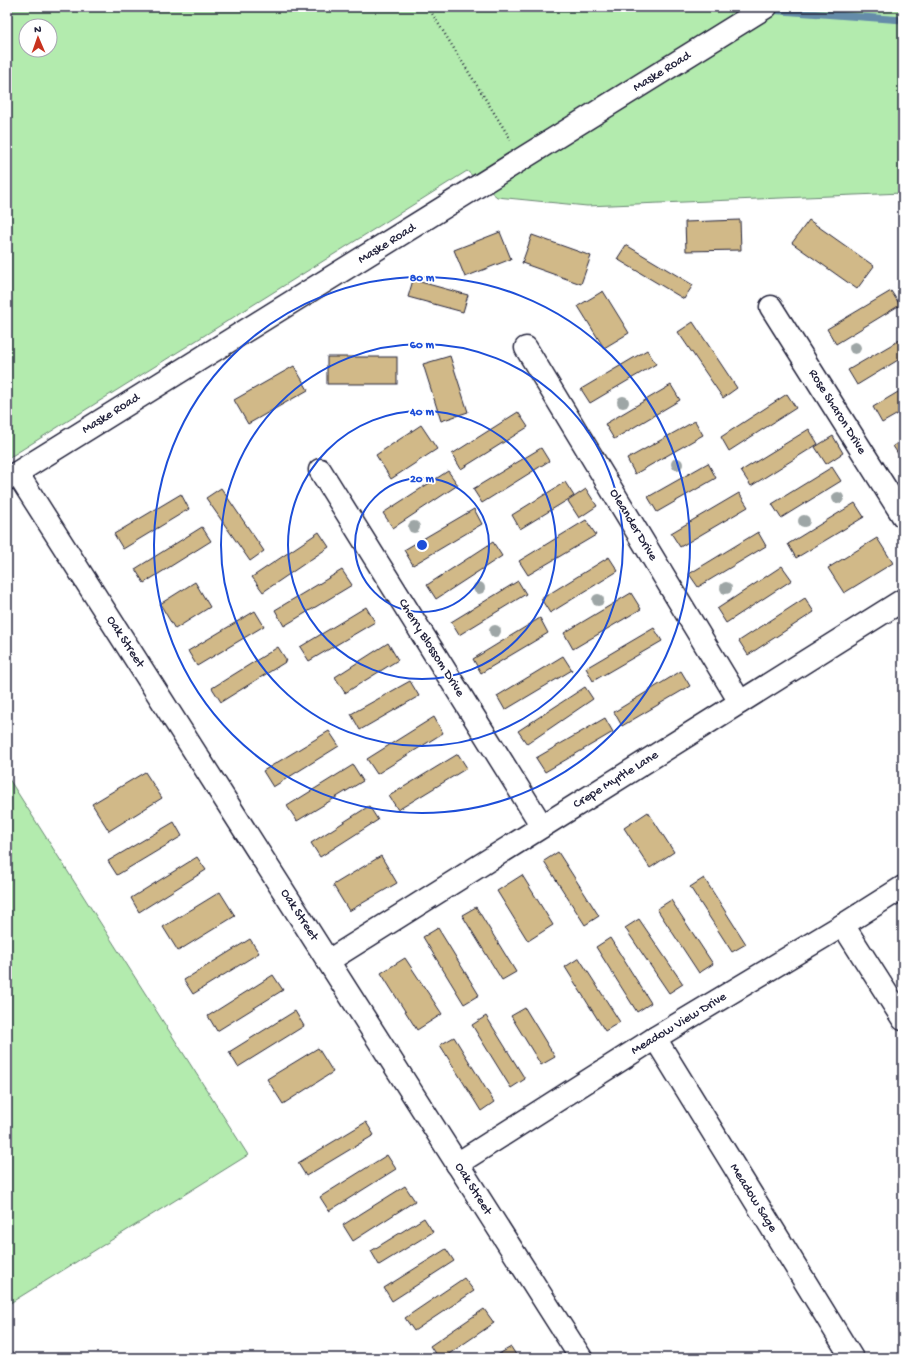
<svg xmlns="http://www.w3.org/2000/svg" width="910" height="1365" font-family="'Gochi Hand',sans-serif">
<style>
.green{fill:#b3ebae;stroke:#6a8674;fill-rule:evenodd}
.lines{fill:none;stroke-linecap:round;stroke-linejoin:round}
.stream{stroke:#658ca9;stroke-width:7}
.building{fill:#d1b988;stroke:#22223b}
.minor-casing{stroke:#22223b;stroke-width:25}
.tertiary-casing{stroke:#22223b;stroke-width:25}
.path{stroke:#22223b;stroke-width:2.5;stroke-dasharray:1 3;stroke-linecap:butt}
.minor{stroke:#fff;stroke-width:22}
.tertiary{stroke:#fff;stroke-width:22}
.tree{fill:#9ea6a6}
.ring{fill:none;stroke:#1d4ed8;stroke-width:2}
.labels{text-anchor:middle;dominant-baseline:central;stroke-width:3.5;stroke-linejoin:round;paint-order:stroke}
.street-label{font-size:13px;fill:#22223b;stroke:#fff}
.centre{fill:#1d4ed8;stroke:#fff;stroke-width:2}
.ring-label{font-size:12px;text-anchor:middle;font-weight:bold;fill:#1d4ed8;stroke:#fff;stroke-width:3.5;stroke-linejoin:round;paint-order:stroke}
</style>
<rect width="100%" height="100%" fill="#fff"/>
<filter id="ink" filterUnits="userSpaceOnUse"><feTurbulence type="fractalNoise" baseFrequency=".025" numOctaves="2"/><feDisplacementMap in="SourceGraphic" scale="8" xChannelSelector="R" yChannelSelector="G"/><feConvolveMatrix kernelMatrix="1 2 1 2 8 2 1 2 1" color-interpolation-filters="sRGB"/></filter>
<g filter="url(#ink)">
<g class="green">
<path d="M7 7H903V193L587 206 497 197 467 171 7 459ZM26 26H50V50H26Z"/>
<path d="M7 776 248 1155 7 1305Z"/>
</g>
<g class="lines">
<path class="stream" d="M768 10 903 20"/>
</g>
<g class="building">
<path d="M740 220 741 250 686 251 685 222Z"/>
<path d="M809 220 874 266 857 289 792 243Z"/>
<path d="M500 232 511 259 465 277 454 250Z"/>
<path d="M532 235 591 256 581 284 522 263Z"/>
<path d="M626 245 693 285 684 299 617 259Z"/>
<path d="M413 280 468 295 463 312 408 297Z"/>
<path d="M603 291 629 333 604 348 578 306Z"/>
<path d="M891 291 900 305 836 344 827 329Z"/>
<path d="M693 322 737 388 723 398 678 332Z"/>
<path d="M903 338V357L857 385 848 370Z"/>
<path d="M647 350 656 364 590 403 581 389Z"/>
<path d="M450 356 468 412 441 421 423 364Z"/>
<rect x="327" y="357" width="70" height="27"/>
<path d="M294 366 308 390 248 424 234 400Z"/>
<path d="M671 385 680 400 614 439 605 424Z"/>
<path d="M903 389V411L882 423 873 407Z"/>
<path d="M787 394 796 408 729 451 721 437Z"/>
<path d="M518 412 528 427 461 469 452 454Z"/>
<path d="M695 421 703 435 635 474 627 459Z"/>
<path d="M421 425 437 449 391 479 376 455Z"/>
<path d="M809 429 818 444 751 486 741 471Z"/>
<path d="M833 436 843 453 826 464 815 447Z"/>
<path d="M903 440V460H902L893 446Z"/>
<path d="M541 448 549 461 482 503 473 489Z"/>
<path d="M708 463 716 478 657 512 648 497Z"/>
<path d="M832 467 841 481 781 518 772 504Z"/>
<path d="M448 471 458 485 393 528 383 513Z"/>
<path d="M565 482 574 496 520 529 512 515Z"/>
<path d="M221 488 264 551 250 561 206 498Z"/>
<path d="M586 489 597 506 579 518 568 501Z"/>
<path d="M739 493 748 507 680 547 671 533Z"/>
<path d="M181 494 189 509 123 549 114 534Z"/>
<path d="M855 503 864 517 796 558 788 544Z"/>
<path d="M474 509 482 524 413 565 404 550Z"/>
<path d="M586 520 596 535 528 575 519 561Z"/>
<path d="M202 527 211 541 144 583 135 569Z"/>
<path d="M319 532 329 547 263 592 252 577Z"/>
<path d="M758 532 766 546 698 587 689 574Z"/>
<path d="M877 538 893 563 844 593 828 568Z"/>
<path d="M493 542 502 556 436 599 427 585Z"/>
<path d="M609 557 618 571 550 613 541 599Z"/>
<path d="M782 566 792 580 726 623 717 609Z"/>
<path d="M342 570 352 585 284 626 275 610Z"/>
<path d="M518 581 526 594 459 635 451 622Z"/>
<path d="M195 582 210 607 175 629 160 604Z"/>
<path d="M631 593 641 609 573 649 564 633Z"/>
<path d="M805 598 814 612 748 655 739 641Z"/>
<path d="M366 607 375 622 309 661 300 647Z"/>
<path d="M255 611 264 626 197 666 188 651Z"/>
<path d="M540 618 548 633 481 673 473 659Z"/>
<path d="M654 628 662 641 593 681 586 668Z"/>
<path d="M388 643 398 660 345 693 335 677Z"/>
<path d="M278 647 287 661 221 702 212 688Z"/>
<path d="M563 656 572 670 505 710 497 696Z"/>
<path d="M681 671 690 686 622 726 614 712Z"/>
<path d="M410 681 419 696 360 730 351 714Z"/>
<path d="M585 687 593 699 527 744 518 731Z"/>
<path d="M434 717 443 733 377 774 367 759Z"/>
<path d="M605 718 613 732 545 772 536 758Z"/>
<path d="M329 731 339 746 273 787 263 771Z"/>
<path d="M458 754 467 768 398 810 389 796Z"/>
<path d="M353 765 363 781 297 821 287 806Z"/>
<path d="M145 772 162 798 109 831 92 804Z"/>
<path d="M369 806 378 820 320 857 311 843Z"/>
<path d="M648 812 674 852 650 868 624 828Z"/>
<path d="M174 822 182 836 117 875 108 861Z"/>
<path d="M558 852 599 916 585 925 544 861Z"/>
<path d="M381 856 397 883 349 911 333 885Z"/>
<path d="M197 857 206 870 139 912 131 898Z"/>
<path d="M522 875 553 925 528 941 497 891Z"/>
<path d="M704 878 746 944 732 952 690 887Z"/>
<path d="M220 892 235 916 178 951 163 927Z"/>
<path d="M671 900 713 964 699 973 657 909Z"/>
<path d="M476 907 516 972 502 980 462 915Z"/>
<path d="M639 919 683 984 669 993 625 928Z"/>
<path d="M438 928 479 995 464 1004 423 937Z"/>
<path d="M610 938 651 1003 637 1012 596 947Z"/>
<path d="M250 939 259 953 193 994 184 980Z"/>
<path d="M405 958 442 1014 417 1030 381 973Z"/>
<path d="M579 958 620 1022 605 1031 565 967Z"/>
<path d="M273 975 283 990 217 1031 208 1016Z"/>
<path d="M525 1008 555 1057 541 1065 511 1016Z"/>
<path d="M295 1011 304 1026 238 1067 229 1052Z"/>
<path d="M486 1016 525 1079 511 1088 472 1025Z"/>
<path d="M454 1037 494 1102 481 1111 440 1045Z"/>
<path d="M318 1048 333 1072 283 1104 267 1079Z"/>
<path d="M366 1122 374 1135 306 1176 298 1163Z"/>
<path d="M387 1155 396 1169 329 1211 320 1197Z"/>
<path d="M405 1186 415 1201 353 1241 343 1225Z"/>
<path d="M424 1218 433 1232 379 1265 371 1251Z"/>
<path d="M446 1249 454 1261 392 1301 384 1288Z"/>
<path d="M464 1278 474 1291 414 1331 405 1318Z"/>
<path d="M484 1309 494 1323 443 1358H438L430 1346Z"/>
<path d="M511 1347 518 1358H492Z"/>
</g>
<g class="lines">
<defs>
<g id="minor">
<path d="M771 307 903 516"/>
<path d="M526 348 740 702"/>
<path d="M320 470 542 826"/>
<path d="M17 473 581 1358"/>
<path d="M843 925 903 1019"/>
<path d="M328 961 903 600"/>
<path d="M655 1038 852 1358"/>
<path d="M457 1164 655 1038 843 925 903 887"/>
</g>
<path id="tertiary" d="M7 479 766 7"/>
</defs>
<use href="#minor" class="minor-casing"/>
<use href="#tertiary" class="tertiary-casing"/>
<path class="path" d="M428 7 511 140"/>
<use href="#minor" class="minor"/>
<use href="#tertiary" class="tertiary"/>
</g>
<g class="tree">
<circle cx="855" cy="348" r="6"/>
<circle cx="623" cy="402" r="6"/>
<circle cx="677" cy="464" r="6"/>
<circle cx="838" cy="498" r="6"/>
<circle cx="804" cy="521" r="6"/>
<circle cx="414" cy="527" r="6"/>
<circle cx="479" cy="588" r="6"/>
<circle cx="726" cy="588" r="6"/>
<circle cx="598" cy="600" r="6"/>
<circle cx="495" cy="631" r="6"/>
</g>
</g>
<g class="ring">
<circle cx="422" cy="545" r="67"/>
<circle cx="422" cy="545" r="134"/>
<circle cx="422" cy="545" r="201"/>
<circle cx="422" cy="545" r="268"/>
</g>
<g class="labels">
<g class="street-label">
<text transform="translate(662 72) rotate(-32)">Maske Road</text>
<text transform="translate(387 244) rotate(-32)">Maske Road</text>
<text transform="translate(837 412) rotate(58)">Rose Sharon Drive</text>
<text transform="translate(111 414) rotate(-32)">Maske Road</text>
<text transform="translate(633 525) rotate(59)">Oleander Drive</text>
<text transform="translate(125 642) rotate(57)">Oak Street</text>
<text transform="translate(431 648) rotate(58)">Cherry Blossom Drive</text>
<text transform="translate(616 780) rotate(-32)">Crepe Myrtle Lane</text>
<text transform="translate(299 915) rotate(57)">Oak Street</text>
<text transform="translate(679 1024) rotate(-31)">Meadow View Drive</text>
<text transform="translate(473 1189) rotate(58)">Oak Street</text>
<text transform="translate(753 1198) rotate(58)">Meadow Sage</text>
</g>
</g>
<circle cx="422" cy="545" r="6" class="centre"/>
<g class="ring-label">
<text x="422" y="281">80 m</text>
<text x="422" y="348">60 m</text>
<text x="422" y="415">40 m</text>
<text x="422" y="482">20 m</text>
</g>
<rect width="910" height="1365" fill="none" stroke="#fff" stroke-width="24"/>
<rect x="12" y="12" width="886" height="1341" fill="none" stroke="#22223b" stroke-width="1.5" filter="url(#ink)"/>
<g transform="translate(38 38) rotate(358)"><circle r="19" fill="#ffffff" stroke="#a7a7b1"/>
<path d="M0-3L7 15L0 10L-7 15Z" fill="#c8321e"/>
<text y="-6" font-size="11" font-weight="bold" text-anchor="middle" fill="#22223b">N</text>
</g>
</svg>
